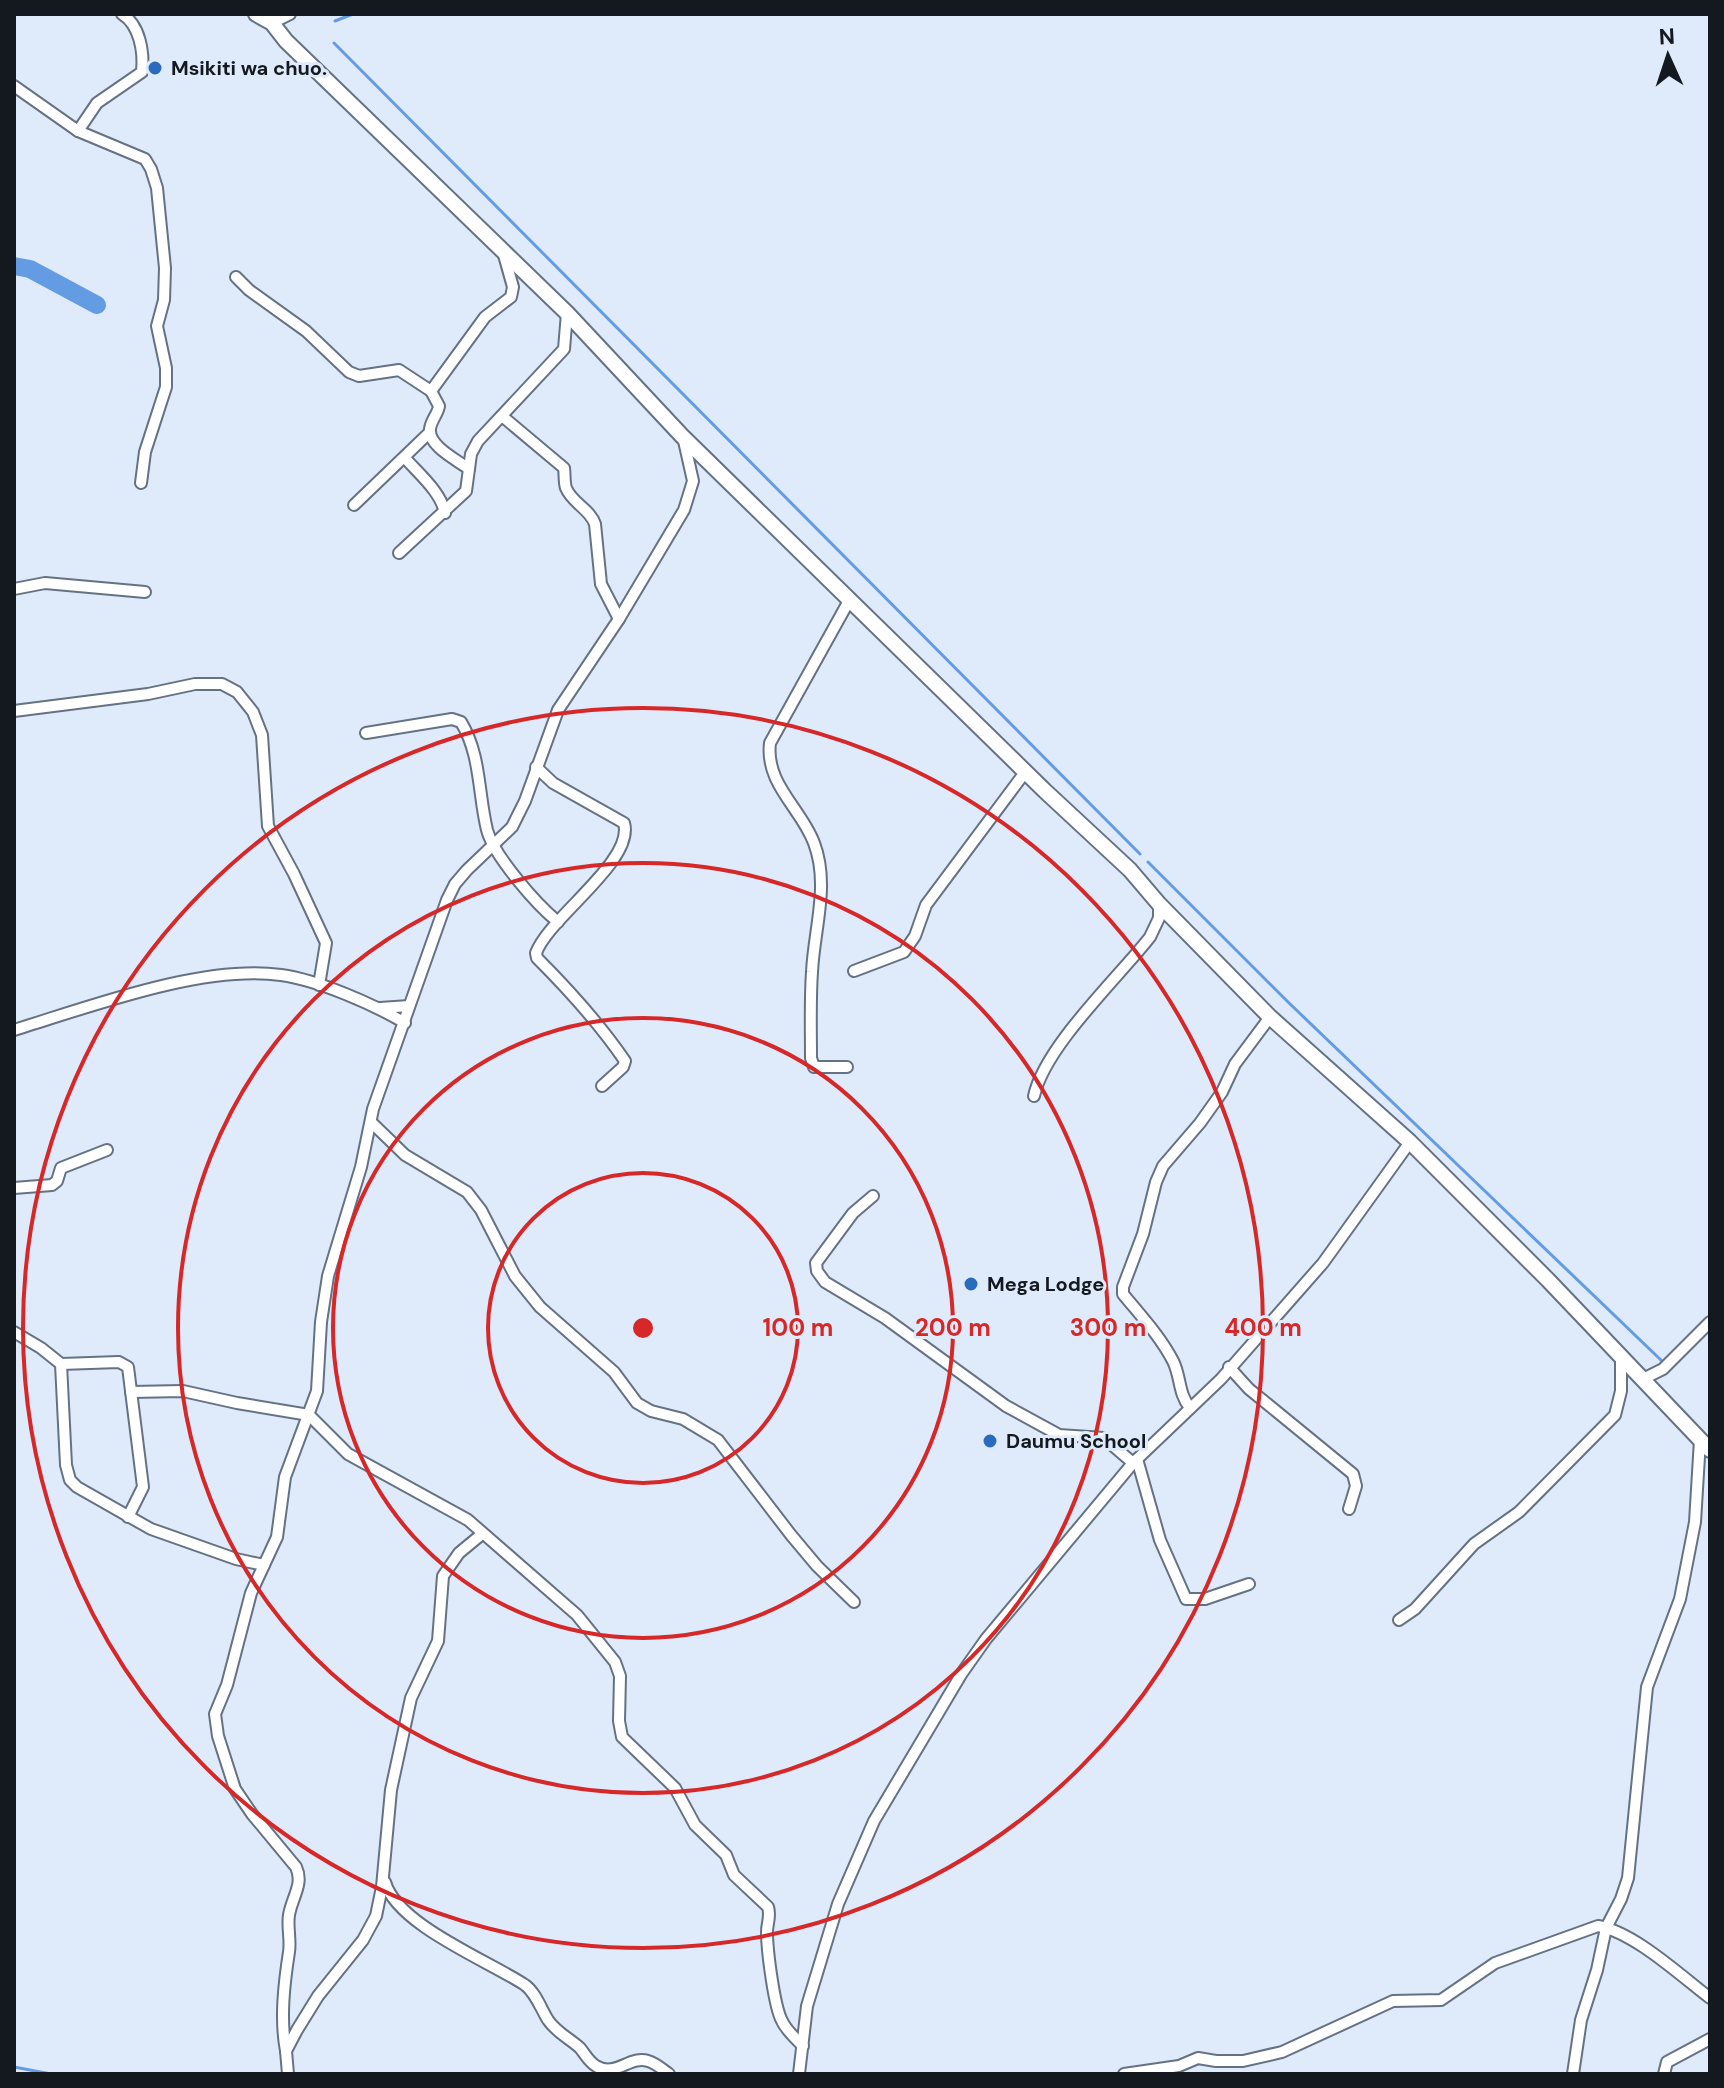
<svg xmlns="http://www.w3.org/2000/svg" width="1724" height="2088" font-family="'DM Sans',sans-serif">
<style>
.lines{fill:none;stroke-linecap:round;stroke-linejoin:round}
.stream{stroke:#649ce4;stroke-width:3}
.river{stroke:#649ce4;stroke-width:18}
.minor-casing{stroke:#657284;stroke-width:14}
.secondary-casing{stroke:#657284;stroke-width:18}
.minor{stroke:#fff;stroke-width:10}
.secondary{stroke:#fff;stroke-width:14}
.ring{fill:none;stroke:#d62828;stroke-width:4}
.poi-dot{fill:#296cbe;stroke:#dfebfb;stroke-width:3}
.labels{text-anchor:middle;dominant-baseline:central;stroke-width:6;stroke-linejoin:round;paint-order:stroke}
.poi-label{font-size:20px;font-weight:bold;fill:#141920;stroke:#dfebfb;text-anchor:start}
.centre{fill:#d62828;stroke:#dfebfb;stroke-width:4}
.ring-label{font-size:24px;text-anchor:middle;font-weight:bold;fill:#d62828;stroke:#dfebfb;stroke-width:6;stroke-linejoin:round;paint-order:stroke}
</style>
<rect width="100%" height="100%" fill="#dfebfb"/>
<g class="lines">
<g class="stream">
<path d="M335 21 353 14"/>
<path d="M334 43 1140 854"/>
<path d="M1148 862 1288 1002 1663 1362"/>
<path d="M14 2067 51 2074"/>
</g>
<path class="river" d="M14 266 30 269 97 305"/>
<defs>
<g id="minor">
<path d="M272 23 290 14"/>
<path d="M14 86 78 131 145 159 151 169 157 188 165 268 164 300 157 326 166 368V387L145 452 141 483"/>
<path d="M78 131 97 103 142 72C144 52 140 25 122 14"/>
<path d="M236 277 249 290 306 331 349 372 359 376 399 370 431 391 439 406C438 414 431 420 430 429 428 446 457 460 469 469"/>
<path d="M431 391 485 317 511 297 513 287 504 255"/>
<path d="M502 416 564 468C565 474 564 482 566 488 572 503 590 509 595 524L601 584 619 619"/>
<path d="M405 458C419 474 441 492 445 513"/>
<path d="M354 505 429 433"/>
<path d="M399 553 466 491 471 454 478 441 564 349 567 313"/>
<path d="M14 589 45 583 145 592"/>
<path d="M14 711 148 694 195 684H222L237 692 253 712 262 735 268 826 294 874 326 943 319 985"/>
<path d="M366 733 452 719 461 722C481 755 478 793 487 830 494 856 536 904 558 922"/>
<path d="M536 767 553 783 624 823C635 861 549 917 536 953L537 958C570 991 599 1023 625 1061L623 1067 602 1086"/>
<path d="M854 971 904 952 915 936 926 905 1026 771"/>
<path d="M380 1008 409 1006"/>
<path d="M14 1030C89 1007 203 964 281 975 318 980 373 1004 405 1023"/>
<path d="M847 1067H814L811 1058C811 1030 810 1000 812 972 814 929 830 885 814 843 801 808 765 784 770 743L850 599"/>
<path d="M1034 1096C1045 1046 1118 978 1150 937L1159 918V904"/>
<path d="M371 1122 405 1155 467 1192 481 1210 515 1276 540 1307 614 1372 637 1403 651 1411 683 1419 718 1440 791 1535 817 1566 854 1602"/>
<path d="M14 1188 52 1185 57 1181 61 1168 107 1150"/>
<path d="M873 1196 853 1213 816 1263 817 1271 825 1282 885 1318 1006 1406 1059 1435 1104 1438 1133 1463"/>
<path d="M14 1332 41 1348 61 1364 66 1465 70 1480 77 1487 151 1529 236 1559 264 1565"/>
<path d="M61 1364 119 1362 128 1367 143 1487 128 1517"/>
<path d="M1229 1367 1249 1389 1353 1474 1356 1486 1349 1509"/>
<path d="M1643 1379 1663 1369 1710 1322"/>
<path d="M131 1392 183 1391 237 1403 309 1415 348 1454 468 1520 577 1615 615 1662 620 1676 619 1721 622 1737 675 1788 695 1825 726 1855 734 1875 768 1907C771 1916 767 1923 767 1932 767 1950 774 2006 782 2021 786 2030 795 2038 803 2046"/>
<path d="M1190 1408C1178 1393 1181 1377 1173 1361 1160 1336 1141 1316 1123 1294V1287L1143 1234 1156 1182 1163 1166 1200 1123 1222 1092 1235 1064 1270 1017"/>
<path d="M1137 1459 1160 1540 1186 1599H1205L1249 1584"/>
<path d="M1399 1620 1415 1609 1474 1544 1519 1512 1615 1415 1621 1391V1356"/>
<path d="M385 1882C397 1925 489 1961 525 1985 536 1993 541 2009 548 2020 557 2033 569 2038 580 2048 585 2054 589 2062 596 2066 615 2078 630 2055 648 2061 656 2063 663 2070 669 2074"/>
<path d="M286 2051C280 2019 284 1984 289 1952 291 1940 287 1927 289 1915 292 1897 304 1884 296 1867L252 1814 235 1789 218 1736 215 1714 227 1685 251 1593 277 1537 285 1477 317 1391 321 1322 328 1276 361 1167 373 1109 447 900 455 884 467 870 512 827 525 801 558 710 619 619 684 510 693 481 684 441"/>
<path d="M288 2074 286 2051 297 2030 318 1996 363 1940 376 1916 382 1887 391 1790 411 1698 438 1641 443 1576 459 1553 482 1534"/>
<path d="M799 2074 807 2006 838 1904 874 1821 962 1673 986 1639 1133 1463 1221 1379 1323 1263 1410 1142"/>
<path d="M1124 2074 1179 2066 1198 2058 1216 2061H1243L1282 2052 1393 2001 1441 2000 1495 1963 1598 1926C1634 1932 1681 1976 1710 1998"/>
<path d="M1573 2074 1581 2020 1597 1970 1606 1928 1621 1899 1628 1878 1647 1687 1680 1599 1695 1522 1700 1440"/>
<path d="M1664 2074 1667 2062 1710 2039"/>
</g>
<path id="secondary" d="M256 14 272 23 286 41 567 313 682 436 1045 791 1130 870 1159 904 1270 1017 1410 1142 1548 1280 1710 1450"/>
</defs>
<use href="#minor" class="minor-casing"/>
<use href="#secondary" class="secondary-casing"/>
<use href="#minor" class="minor"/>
<use href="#secondary" class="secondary"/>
</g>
<g class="ring">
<circle cx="643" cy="1328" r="155"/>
<circle cx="643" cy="1328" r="310"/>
<circle cx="643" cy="1328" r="465"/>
<circle cx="643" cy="1328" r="620"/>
</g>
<g class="poi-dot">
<circle cx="155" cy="68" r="8"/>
<circle cx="971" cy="1284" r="8"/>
<circle cx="990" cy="1441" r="8"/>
</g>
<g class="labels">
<g class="poi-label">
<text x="171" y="68">Msikiti wa chuo.</text>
<text x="987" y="1284">Mega Lodge</text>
<text x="1006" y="1441">Daumu School</text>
</g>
</g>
<circle cx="643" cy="1328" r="12" class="centre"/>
<g class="ring-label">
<text x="798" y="1336">100 m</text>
<text x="953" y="1336">200 m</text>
<text x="1108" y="1336">300 m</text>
<text x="1263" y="1336">400 m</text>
</g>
<rect width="1724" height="2088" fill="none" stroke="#141920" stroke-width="32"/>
<g transform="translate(1668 56) rotate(357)" stroke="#dfebfb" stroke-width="6" paint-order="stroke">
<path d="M0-6L14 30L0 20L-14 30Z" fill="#141920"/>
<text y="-12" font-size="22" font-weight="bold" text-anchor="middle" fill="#141920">N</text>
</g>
</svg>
